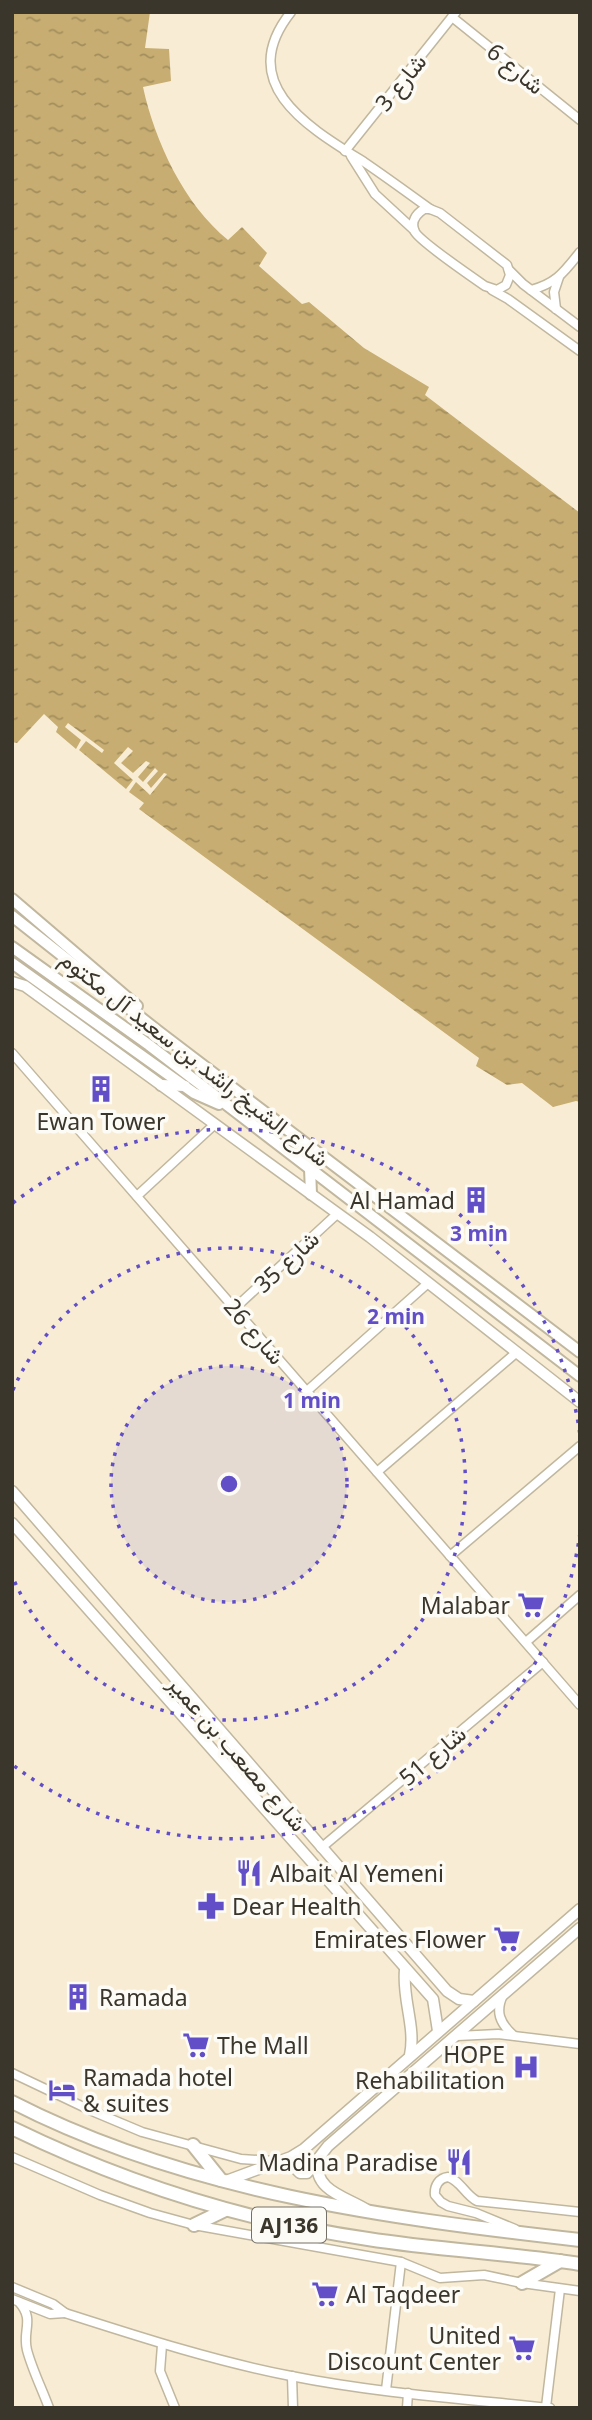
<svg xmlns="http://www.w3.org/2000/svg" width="592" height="2420" font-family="'Noto Sans',Vazirmatn,sans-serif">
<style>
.water{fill:url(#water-ripples)}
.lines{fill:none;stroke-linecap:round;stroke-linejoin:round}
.minor-casing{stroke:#c1b79f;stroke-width:11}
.tertiary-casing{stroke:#c1b79f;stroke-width:13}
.secondary-casing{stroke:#c1b79f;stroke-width:14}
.primary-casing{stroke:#c1b79f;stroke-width:16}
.minor{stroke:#fff;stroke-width:8}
.tertiary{stroke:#fff;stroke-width:10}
.secondary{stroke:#fff;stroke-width:10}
.primary{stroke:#fff;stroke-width:12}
.ring{fill:none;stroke:#624fc8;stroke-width:3.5;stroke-dasharray:3.5 7}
.labels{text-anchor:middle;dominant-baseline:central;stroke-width:7;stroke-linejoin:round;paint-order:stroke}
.shield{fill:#fdfbf6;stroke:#747169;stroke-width:2}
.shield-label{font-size:21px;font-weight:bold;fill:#3a362c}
.street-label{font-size:23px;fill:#3a362c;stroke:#fdfbf6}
.poi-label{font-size:23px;fill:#3a362c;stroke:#fdfbf6;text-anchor:end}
.centre{fill:#624fc8;stroke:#fdfbf6;stroke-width:3.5}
.ring-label{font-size:21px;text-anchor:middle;font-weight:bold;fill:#624fc8;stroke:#fdfbf6;stroke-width:7;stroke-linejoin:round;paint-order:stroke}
</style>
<defs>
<pattern id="water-ripples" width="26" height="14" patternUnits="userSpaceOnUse" patternTransform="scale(1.75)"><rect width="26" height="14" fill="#c7ad71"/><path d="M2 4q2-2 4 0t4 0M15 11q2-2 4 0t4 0" fill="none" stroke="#a38e5d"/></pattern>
</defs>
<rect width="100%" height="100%" fill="#f8edd4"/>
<path class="water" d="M12 12H150L145 48 169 49 171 81 143 87C155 142 184 204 228 240L242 227 267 253 259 266 302 304 309 302 364 348 429 387 425 395 580 513V1102L576 1101 553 1107 522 1083 507 1085 476 1066 479 1058 139 809 144 803 129 792 136 782 150 795 167 774 164 773 151 788 147 783 158 771 155 768 143 782 138 777 150 763 146 761 133 773 121 763 133 751 128 747 114 763 133 780 126 789 79 750 86 741 102 753 104 750 68 723 65 727 81 740 76 749 56 732 58 727 44 714 17 743 12 742Z"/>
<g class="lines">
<defs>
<g id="minor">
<path d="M291 12C234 84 308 127 364 162 386 177 408 193 430 209"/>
<path d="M452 17 580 120"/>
<path d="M345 151 456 12"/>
<path d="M351 156 375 194 414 230"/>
<path d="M424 209H430L440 213 507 265 510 275 506 285 497 290 485 286C472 277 421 242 415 232 410 222 416 214 424 209Z"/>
<path d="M509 270 523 284 580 327"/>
<path d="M492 290 508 299 580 351"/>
<path d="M531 290C557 283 564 272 580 252"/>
<path d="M556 309 554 292 559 277"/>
<path d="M12 1053 580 1705"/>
<path d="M137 1196 215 1124"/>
<path d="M235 1308 337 1214"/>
<path d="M307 1391 427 1284"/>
<path d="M377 1472 517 1352"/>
<path d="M450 1556 580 1446"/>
<path d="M526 1642 580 1595"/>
<path d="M321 1848 543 1662"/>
<path d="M503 1995C495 2012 500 2023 513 2035"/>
<path d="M457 2036 498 2034 580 2044"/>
<path d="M12 2073 92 2111 142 2132 241 2159 273 2161"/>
<path d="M12 2157 100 2195 150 2213 194 2225 401 2262 440 2278 484 2275 522 2283 580 2291"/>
<path d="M515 2229 476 2213 448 2206 441 2202 435 2195C434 2186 439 2178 448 2177 461 2181 465 2195 477 2201L580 2212"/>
<path d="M12 2287 53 2304 65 2313C140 2337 214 2361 291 2376 376 2393 464 2399 550 2408"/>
<path d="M12 2299 50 2314 65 2313"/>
<path d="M19 2302C35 2320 22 2330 27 2350 32 2369 42 2389 49 2408"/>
<path d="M162 2345 160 2371 175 2408"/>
<path d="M292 2376 293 2408"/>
<path d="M386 2390 401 2262"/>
<path d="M546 2407 560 2289"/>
<path d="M407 2408 408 2393"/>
</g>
<g id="tertiary">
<path d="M12 982 25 986 370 1237 580 1402"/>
<path d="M12 1491 447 1991 459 1999 474 2001"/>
<path d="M12 1523 433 1999 438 2031"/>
<path d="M405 1970C402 1999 416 2027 410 2055"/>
<path d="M301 2152 295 2160V2168L300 2173H307L328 2146 580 1928"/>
<path d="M318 2161C313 2191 347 2197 367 2210"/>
<path d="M226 2181 291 2157 304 2149 580 1909"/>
</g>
<g id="secondary">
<path d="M12 899 137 1006"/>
<path d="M12 916 159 1032 580 1352"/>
<path d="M12 947 149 1045 580 1376"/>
<path d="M12 963 194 1093 219 1104"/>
<path d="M161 1085 185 1086"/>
<path d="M310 1168 311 1194"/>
</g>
<g id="primary">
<path d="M12 2102C187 2192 387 2218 580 2240"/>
<path d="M12 2128C125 2183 244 2221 368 2239 438 2250 509 2253 580 2264"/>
<path d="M193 2145 221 2180"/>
<path d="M194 2225 225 2210"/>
<path d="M522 2283 560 2261"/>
</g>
</defs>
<use href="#minor" class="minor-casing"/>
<use href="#tertiary" class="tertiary-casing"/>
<use href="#secondary" class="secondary-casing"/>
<use href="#primary" class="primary-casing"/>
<use href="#minor" class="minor"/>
<use href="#tertiary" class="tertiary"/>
<use href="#secondary" class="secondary"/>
<use href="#primary" class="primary"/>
</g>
<circle cx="229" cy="1484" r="118" fill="#624fc8" fill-opacity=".12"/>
<g class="ring">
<circle cx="229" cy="1484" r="118"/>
<path d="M13 1390A236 236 0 1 1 13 1578"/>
<path d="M580 1533A354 354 0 0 1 13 1765M13 1203A354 354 0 0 1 580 1435"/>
</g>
<defs>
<symbol id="building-bare" viewBox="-9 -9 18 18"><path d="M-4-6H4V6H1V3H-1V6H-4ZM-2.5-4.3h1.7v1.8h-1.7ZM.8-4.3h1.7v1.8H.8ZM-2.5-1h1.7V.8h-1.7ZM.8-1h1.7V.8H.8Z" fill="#624fc8" stroke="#fdfbf6" stroke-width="2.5" paint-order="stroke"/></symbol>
<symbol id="supermarket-bare" viewBox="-9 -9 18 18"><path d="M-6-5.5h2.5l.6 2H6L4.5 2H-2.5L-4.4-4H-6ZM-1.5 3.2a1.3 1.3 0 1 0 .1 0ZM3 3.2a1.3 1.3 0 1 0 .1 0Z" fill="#624fc8" stroke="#fdfbf6" stroke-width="2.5" paint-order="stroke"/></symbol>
<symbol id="restaurant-bare" viewBox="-9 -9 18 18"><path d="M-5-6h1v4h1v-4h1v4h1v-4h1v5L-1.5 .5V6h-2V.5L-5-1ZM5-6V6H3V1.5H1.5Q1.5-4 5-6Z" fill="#624fc8" stroke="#fdfbf6" stroke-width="2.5" paint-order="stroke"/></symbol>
<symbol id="pharmacy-bare" viewBox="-9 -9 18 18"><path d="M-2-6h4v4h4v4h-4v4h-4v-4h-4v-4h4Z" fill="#624fc8" stroke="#fdfbf6" stroke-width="2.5" paint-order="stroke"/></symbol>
<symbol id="hospital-bare" viewBox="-9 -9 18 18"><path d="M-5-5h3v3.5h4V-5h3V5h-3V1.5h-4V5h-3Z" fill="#624fc8" stroke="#fdfbf6" stroke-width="2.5" paint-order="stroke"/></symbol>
<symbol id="hotel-bare" viewBox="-9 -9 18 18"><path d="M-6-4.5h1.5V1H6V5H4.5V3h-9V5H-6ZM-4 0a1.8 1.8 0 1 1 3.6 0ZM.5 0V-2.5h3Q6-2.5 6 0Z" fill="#624fc8" stroke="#fdfbf6" stroke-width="2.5" paint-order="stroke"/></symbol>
</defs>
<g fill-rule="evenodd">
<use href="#building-bare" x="82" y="1070" width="38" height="38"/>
<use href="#building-bare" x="457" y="1181" width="38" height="38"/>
<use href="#supermarket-bare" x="512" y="1586" width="38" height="38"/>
<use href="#restaurant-bare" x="230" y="1854" width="38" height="38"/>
<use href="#pharmacy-bare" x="192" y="1887" width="38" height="38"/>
<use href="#supermarket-bare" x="488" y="1920" width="38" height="38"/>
<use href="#building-bare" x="59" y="1978" width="38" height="38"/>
<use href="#supermarket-bare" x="177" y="2026" width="38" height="38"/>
<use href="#hospital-bare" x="507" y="2048" width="38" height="38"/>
<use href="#hotel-bare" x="43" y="2071" width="38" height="38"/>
<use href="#restaurant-bare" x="440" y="2143" width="38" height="38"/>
<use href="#supermarket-bare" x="306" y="2275" width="38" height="38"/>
<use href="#supermarket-bare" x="503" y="2329" width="38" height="38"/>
</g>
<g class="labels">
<rect class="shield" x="252" y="2207.5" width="74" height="35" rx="5"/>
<g class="shield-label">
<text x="289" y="2225">AJ136</text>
</g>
<g class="street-label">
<text transform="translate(516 68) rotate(39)">شارع 6</text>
<text transform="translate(400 82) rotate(-51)">شارع 3</text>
<text transform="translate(195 1058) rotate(38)">شارع الشيخ راشد بن سعيد آل مكتوم</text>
<text transform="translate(286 1261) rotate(-43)">شارع 35</text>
<text transform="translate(255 1331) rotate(49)">شارع 26</text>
<text transform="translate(238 1753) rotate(49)">شارع مصعب بن عمير</text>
<text transform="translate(432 1755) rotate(-40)">شارع 51</text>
</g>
<g class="poi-label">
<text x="101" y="1121" text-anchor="middle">Ewan Tower</text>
<text x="455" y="1200">Al Hamad</text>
<text x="510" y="1605">Malabar</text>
<text x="270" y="1873" text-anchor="start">Albait Al Yemeni</text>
<text x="232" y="1906" text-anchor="start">Dear Health</text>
<text x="486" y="1939">Emirates Flower</text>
<text x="99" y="1997" text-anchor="start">Ramada</text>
<text x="217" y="2045" text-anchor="start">The Mall</text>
<text x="505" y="2054">HOPE<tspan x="505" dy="26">Rehabilitation</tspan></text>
<text x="83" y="2077" text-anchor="start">Ramada hotel<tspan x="83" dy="26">&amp; suites</tspan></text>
<text x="438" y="2162">Madina Paradise</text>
<text x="346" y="2294" text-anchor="start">Al Taqdeer</text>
<text x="501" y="2335">United<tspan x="501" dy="26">Discount Center</tspan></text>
</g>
</g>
<circle cx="229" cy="1484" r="10" class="centre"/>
<g class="ring-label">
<text x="479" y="1241">3 min</text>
<text x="396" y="1324">2 min</text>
<text x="312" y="1408">1 min</text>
</g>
<rect width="592" height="2420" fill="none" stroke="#3a362c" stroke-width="28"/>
</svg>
